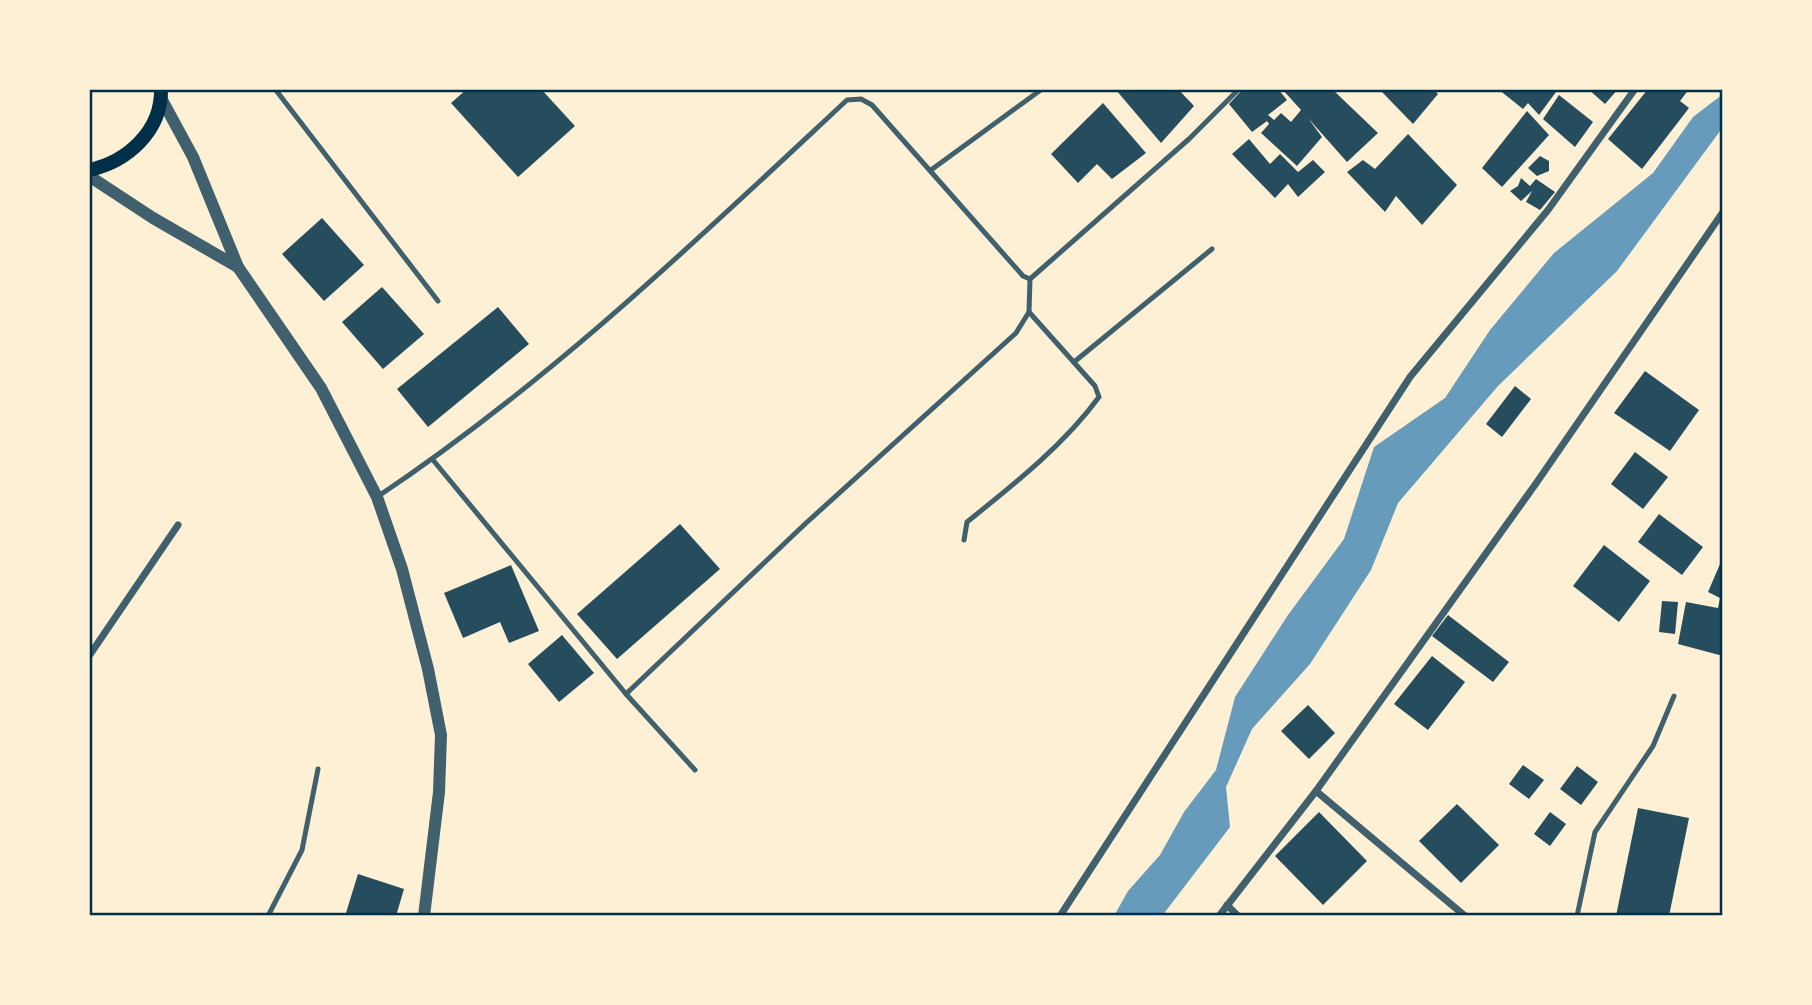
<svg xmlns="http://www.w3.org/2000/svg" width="1812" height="1005" font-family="'Space Grotesk',sans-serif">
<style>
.water{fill:#669bbc}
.building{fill:#264d5e}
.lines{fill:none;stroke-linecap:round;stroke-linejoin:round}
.service{stroke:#3f606c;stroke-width:5}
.minor{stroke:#3f606c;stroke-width:7}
.tertiary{stroke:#3f606c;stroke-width:12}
.secondary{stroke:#003049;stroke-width:14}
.neatline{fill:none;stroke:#003049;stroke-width:2.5}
</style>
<rect width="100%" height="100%" fill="#fdf0d5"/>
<path class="water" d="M1723 94V127L1617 271 1498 386 1398 503 1371 570 1310 664 1252 729 1226 787 1230 827 1162 916H1114L1128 891 1160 855 1184 812 1216 770 1235 697 1288 615 1344 539 1374 447 1445 398 1490 330 1554 253 1653 173 1693 117Z"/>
<g class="building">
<path d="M467 89H541L575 126 518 177 451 103Z"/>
<path d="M1178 89 1194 106 1161 143 1116 90Z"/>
<path d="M1243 89H1278L1287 100 1268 115 1274 120 1281 113 1291 122 1301 110 1282 89H1332L1378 133 1347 162 1308 118 1322 137 1297 166 1261 133 1269 124 1267 121 1252 132 1229 104Z"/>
<path d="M1384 89H1433L1438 94 1413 124 1382 92Z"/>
<path d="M1498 89H1552L1556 92 1539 115 1528 103 1523 109Z"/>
<path d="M1588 89H1618L1605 104Z"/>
<path d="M1648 89H1689L1680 101 1689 108 1642 169 1608 139Z"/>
<path d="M1559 95 1593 122 1575 147 1543 119Z"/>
<path d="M1103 103 1146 153 1112 179 1097 164 1078 183 1051 154Z"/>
<path d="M1527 111 1549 135 1502 187 1482 168Z"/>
<path d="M1408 134 1457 185 1422 225 1396 196 1385 212 1347 172 1363 160 1375 169Z"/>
<path d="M1249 139 1270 164 1280 154 1298 172 1313 160 1325 172 1298 197 1288 184 1275 198 1232 154Z"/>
<path d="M1540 156 1549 161V171L1537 176 1528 168Z"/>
<path d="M1521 178 1530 186 1536 179 1555 192 1540 210 1526 202 1532 191 1521 201 1510 191 1518 186Z"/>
<path d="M322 218 364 265 324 301 282 254Z"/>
<path d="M382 287 424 334 383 369 342 322Z"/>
<path d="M498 307 529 344 428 427 397 389Z"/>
<path d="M1645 371 1699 410 1670 451 1614 413Z"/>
<path d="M1515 386 1531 399 1502 437 1486 424Z"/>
<path d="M1635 452 1668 477 1643 509 1611 484Z"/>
<path d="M1659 514 1703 547 1682 575 1638 542Z"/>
<path d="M680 524 720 569 617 659 577 614Z"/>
<path d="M1604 545 1650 581 1619 622 1573 586Z"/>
<path d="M1723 557V656L1678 644 1686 602 1718 608 1720 598 1708 592Z"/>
<path d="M511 565 539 631 509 643 500 622 463 638 444 593Z"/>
<path d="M1662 601 1678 602 1675 634 1659 632Z"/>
<path d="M1448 615 1509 662 1493 682 1432 636Z"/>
<path d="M562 635 594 673 559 702 528 664Z"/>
<path d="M1432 656 1465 682 1428 730 1394 704Z"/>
<path d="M1308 705 1335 733 1309 759 1281 731Z"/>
<path d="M1523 765 1544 780 1529 799 1509 784Z"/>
<path d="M1577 766 1598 782 1581 805 1560 789Z"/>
<path d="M1457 804 1499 845 1461 883 1419 841Z"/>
<path d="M1638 808 1689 818 1669 916H1616Z"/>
<path d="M1319 812 1367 861 1323 905 1275 856Z"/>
<path d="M1550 812 1566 824 1550 846 1534 834Z"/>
<path d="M358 874 404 889 396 916H345Z"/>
</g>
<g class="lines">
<g class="service">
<path d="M275 89 438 301"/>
<path d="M931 170 1042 89"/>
<path d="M1074 362 1212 249"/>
<path d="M433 460 626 694 695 770"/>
<path d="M377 497C548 383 697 240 847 100L861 99 872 105 1023 276 1030 279"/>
<path d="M964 540 967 522C1013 485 1063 446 1099 397L1095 386 1029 312"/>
<path d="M626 694 805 524 1016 333 1029 312 1030 279 1189 139 1239 89"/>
<path d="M268 916 302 850 318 769"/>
<path d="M1577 916 1595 832 1653 746 1674 696"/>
</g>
<g class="minor">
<path d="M89 656 178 525"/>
<path d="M1316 791 1465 916"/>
<path d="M1227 905 1238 916"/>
<path d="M1060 916 1410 377 1548 210 1635 89"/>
<path d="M1219 916 1316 791 1537 482 1723 212"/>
</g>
<g class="tertiary">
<path d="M161 98 193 157 238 267 321 388 377 497 402 569 428 669 441 735 439 792 424 916"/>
<path d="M89 176 153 218 238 267"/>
</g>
<path class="secondary" d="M89 170C127 162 162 131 161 89"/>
</g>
<rect width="1812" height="1005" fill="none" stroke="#fdf0d5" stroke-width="182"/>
<rect x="91" y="91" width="1630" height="823" class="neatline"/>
</svg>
